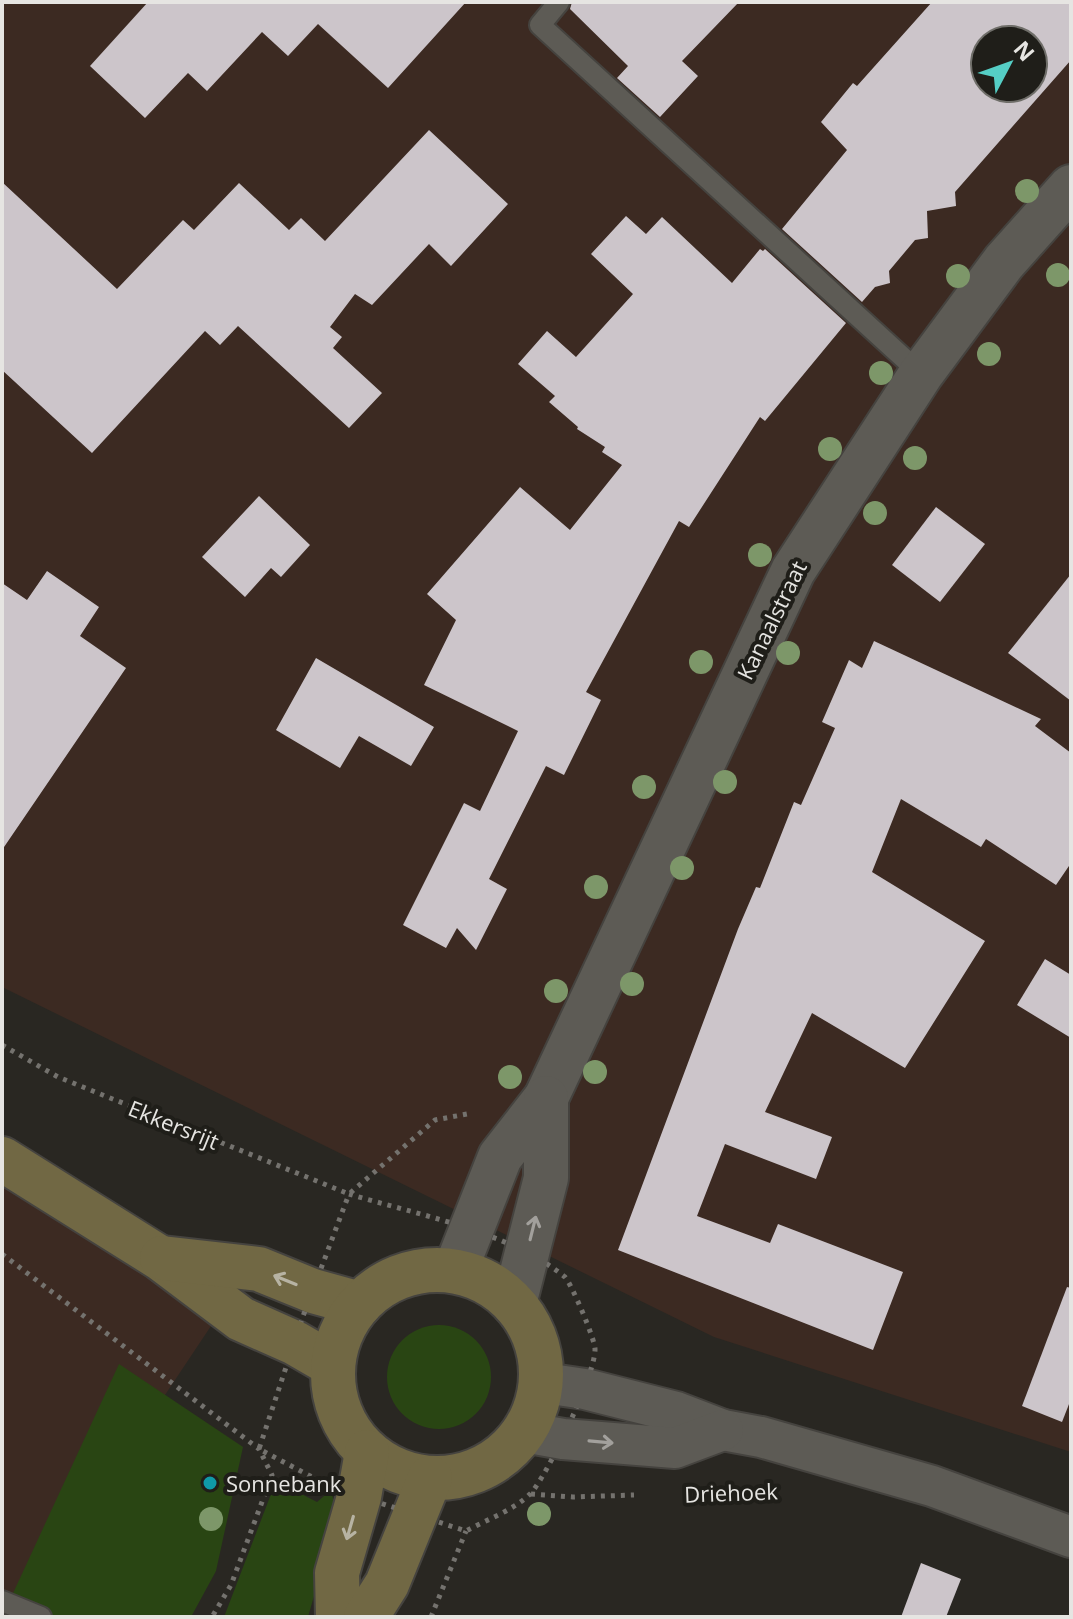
<svg xmlns="http://www.w3.org/2000/svg" width="1073" height="1619" font-family="'Open Sans',sans-serif">
<style>
.industrial{fill:#3c2a22;fill-rule:evenodd}
.green{fill:#294513}
.building{fill:#ccc5ca;fill-rule:evenodd}
.lines{fill:none;stroke-linecap:round;stroke-linejoin:round}
.service-casing{stroke:#45433f;stroke-width:24}
.minor-casing{stroke:#45433f;stroke-width:44}
.tertiary-casing{stroke:#45433f;stroke-width:48}
.secondary-casing{stroke:#45433f;stroke-width:48}
.path{stroke:#74726e;stroke-width:5;stroke-dasharray:4 6;stroke-linecap:butt}
.service{stroke:#5d5b55;stroke-width:20}
.minor{stroke:#5d5b55;stroke-width:40}
.tertiary{stroke:#5d5b55;stroke-width:44}
.secondary{stroke:#716844;stroke-width:44}
.tree{fill:#7d9769}
.oneway{stroke:#a2a09c}
.oneway2{stroke:#b7b3a3}
.culture-dot{fill:#0f9aa8;stroke:#1f1e19;stroke-width:3}
.labels{text-anchor:middle;dominant-baseline:central;stroke-width:8;stroke-linejoin:round;paint-order:stroke}
.street-label{font-size:22px;fill:#e6e5e2;stroke:#1f1e19}
.poi-label{font-size:22px;fill:#e6e5e2;stroke:#1f1e19;text-anchor:start}
</style>
<rect width="100%" height="100%" fill="#292722"/>
<g class="industrial">
<path d="M2 2H1071V1452L714 1337 2 987ZM985 40H1033V88H985Z"/>
<path d="M2 1165 215 1320 17 1617H2Z"/>
</g>
<g class="green">
<circle cx="439" cy="1377" r="52"/>
<path d="M119 1364 243 1447 216 1571 191 1617H2Z"/>
<path d="M276 1481 317 1502 331 1490 337 1516 308 1617H224Z"/>
</g>
<g class="building">
<path d="M148 2H466L388 88 318 24 288 56 262 32 207 91 188 73 145 118 90 66Z"/>
<path d="M572 2H739L682 61 698 76 660 117 617 78 628 66 570 9Z"/>
<path d="M932 2H1071V60L955 192 956 206 927 211 928 238 915 240 889 271 890 283 875 287 862 302 782 229 847 150 821 122 853 83 857 86ZM985 40H1033V88H985Z"/>
<path d="M429 130 508 204 451 266 429 244 372 305 355 294 330 327 342 337 333 348 382 393 349 428 238 326 220 345 205 331 92 453 2 370V182L117 289 183 220 194 230 239 183 289 230 301 218 325 241Z"/>
<path d="M626 216 646 234 662 217 732 283 760 249 763 251 765 249 846 323 765 421 760 417 689 527 679 521 586 692 601 700 564 775 546 766 489 879 507 889 476 950 457 928 446 948 403 925 464 803 480 811 518 731 424 685 456 620 427 594 520 487 570 530 622 465 602 452 605 447 577 429 578 427 549 402 555 396 518 364 547 331 576 357 633 294 591 254Z"/>
<path d="M259 496 310 545 281 577 271 568 245 597 202 557Z"/>
<path d="M936 507 985 544 940 602 892 565Z"/>
<path d="M47 571 99 607 80 636 126 668 2 850V583L27 600Z"/>
<path d="M1071 574V701L1008 653Z"/>
<path d="M874 641 1041 719 1035 726 1071 753V863L1056 885 986 839 981 847 901 799 872 872 985 941 905 1068 812 1013 765 1112 832 1137 816 1179 725 1144 697 1216 770 1243 778 1224 903 1272 873 1350 618 1250 738 929 756 887 760 888 794 802 801 805 835 728 822 722 849 660 862 668Z"/>
<path d="M316 658 434 727 411 766 359 736 340 768 276 730Z"/>
<path d="M1045 959 1071 975V1038L1017 1005Z"/>
<path d="M1067 1287 1071 1288V1399L1062 1422 1022 1406Z"/>
<path d="M921 1563 961 1579 946 1617H901Z"/>
</g>
<g class="lines">
<defs>
<g id="service">
<path d="M559 2 540 25 921 374"/>
<path d="M2 1601 41 1617"/>
</g>
<g id="minor">
<path d="M544 1383 585 1389 676 1412 723 1430 761 1437 932 1486 1071 1537"/>
<path d="M524 1432 563 1439 675 1448 723 1430"/>
</g>
<g id="tertiary">
<path d="M455 1271 500 1157 546 1098 793 571 921 374 1004 262 1071 187"/>
<path d="M514 1304 546 1178V1098"/>
</g>
<g id="secondary">
<path d="M2 1159 160 1258 241 1319 295 1343 333 1365"/>
<path d="M162 1258 259 1269 313 1291 360 1304"/>
<circle cx="437" cy="1374" r="104"/>
<path d="M338 1617 337 1573 359 1497 367 1452"/>
<path d="M366 1617 387 1584 430 1478"/>
</g>
</defs>
<use href="#service" class="service-casing"/>
<use href="#minor" class="minor-casing"/>
<use href="#tertiary" class="tertiary-casing"/>
<use href="#secondary" class="secondary-casing"/>
<g class="path">
<path d="M2 1045 58 1077 349 1194 435 1120 472 1113"/>
<path d="M349 1194C418 1215 508 1231 565 1277 571 1283 596 1341 595 1350 595 1374 547 1477 530 1494 514 1510 486 1520 466 1531L331 1487 259 1449 302 1319Z"/>
<path d="M2 1254 259 1449 272 1475 231 1585 212 1617"/>
<path d="M696 1493 769 1491"/>
<path d="M531 1494 573 1497 634 1495"/>
<path d="M431 1617 466 1531"/>
</g>
<use href="#service" class="service"/>
<use href="#minor" class="minor"/>
<use href="#tertiary" class="tertiary"/>
<use href="#secondary" class="secondary"/>
</g>
<g class="tree">
<circle cx="1027" cy="191" r="12"/>
<circle cx="1058" cy="275" r="12"/>
<circle cx="958" cy="276" r="12"/>
<circle cx="989" cy="354" r="12"/>
<circle cx="881" cy="373" r="12"/>
<circle cx="830" cy="449" r="12"/>
<circle cx="915" cy="458" r="12"/>
<circle cx="875" cy="513" r="12"/>
<circle cx="760" cy="555" r="12"/>
<circle cx="788" cy="653" r="12"/>
<circle cx="701" cy="662" r="12"/>
<circle cx="725" cy="782" r="12"/>
<circle cx="644" cy="787" r="12"/>
<circle cx="682" cy="868" r="12"/>
<circle cx="596" cy="887" r="12"/>
<circle cx="632" cy="984" r="12"/>
<circle cx="556" cy="991" r="12"/>
<circle cx="595" cy="1072" r="12"/>
<circle cx="510" cy="1077" r="12"/>
<circle cx="539" cy="1514" r="12"/>
<circle cx="211" cy="1519" r="12"/>
</g>
<defs><path id="oneway-shaft" d="M-6 0H5M1.5-3L5.5 0L1.5 3" fill="none" stroke-width="1.6" stroke-linecap="round" stroke-linejoin="round" transform="scale(2)"/></defs>
<g class="oneway">
<use href="#oneway-shaft" transform="translate(533 1228) rotate(-76)"/>
<use href="#oneway-shaft" transform="translate(601 1442) rotate(5)"/>
</g>
<g class="oneway2">
<use href="#oneway-shaft" transform="translate(285 1280) rotate(-158)"/>
<use href="#oneway-shaft" transform="translate(350 1528) rotate(106)"/>
</g>
<circle class="culture-dot" cx="210" cy="1483" r="8"/>
<g class="labels">
<g class="street-label">
<text transform="translate(771 620) rotate(-64)">Kanaalstraat</text>
<text transform="translate(174 1124) rotate(22)">Ekkersrijt</text>
<text transform="translate(731 1492) rotate(-2)">Driehoek</text>
</g>
<g class="poi-label">
<text x="226" y="1483">Sonnebank</text>
</g>
</g>
<rect width="1073" height="1619" fill="none" stroke="#e6e5e2" stroke-width="8"/>
<g transform="translate(1009 64) rotate(49)"><circle r="38" fill="#1f1e19" stroke="#6f6e69" stroke-width="2"/>
<path d="M0-6L14 30L0 20L-14 30Z" fill="#55cec5"/>
<text y="-12" font-size="22" font-weight="bold" text-anchor="middle" fill="#e6e5e2">N</text>
</g>
</svg>
